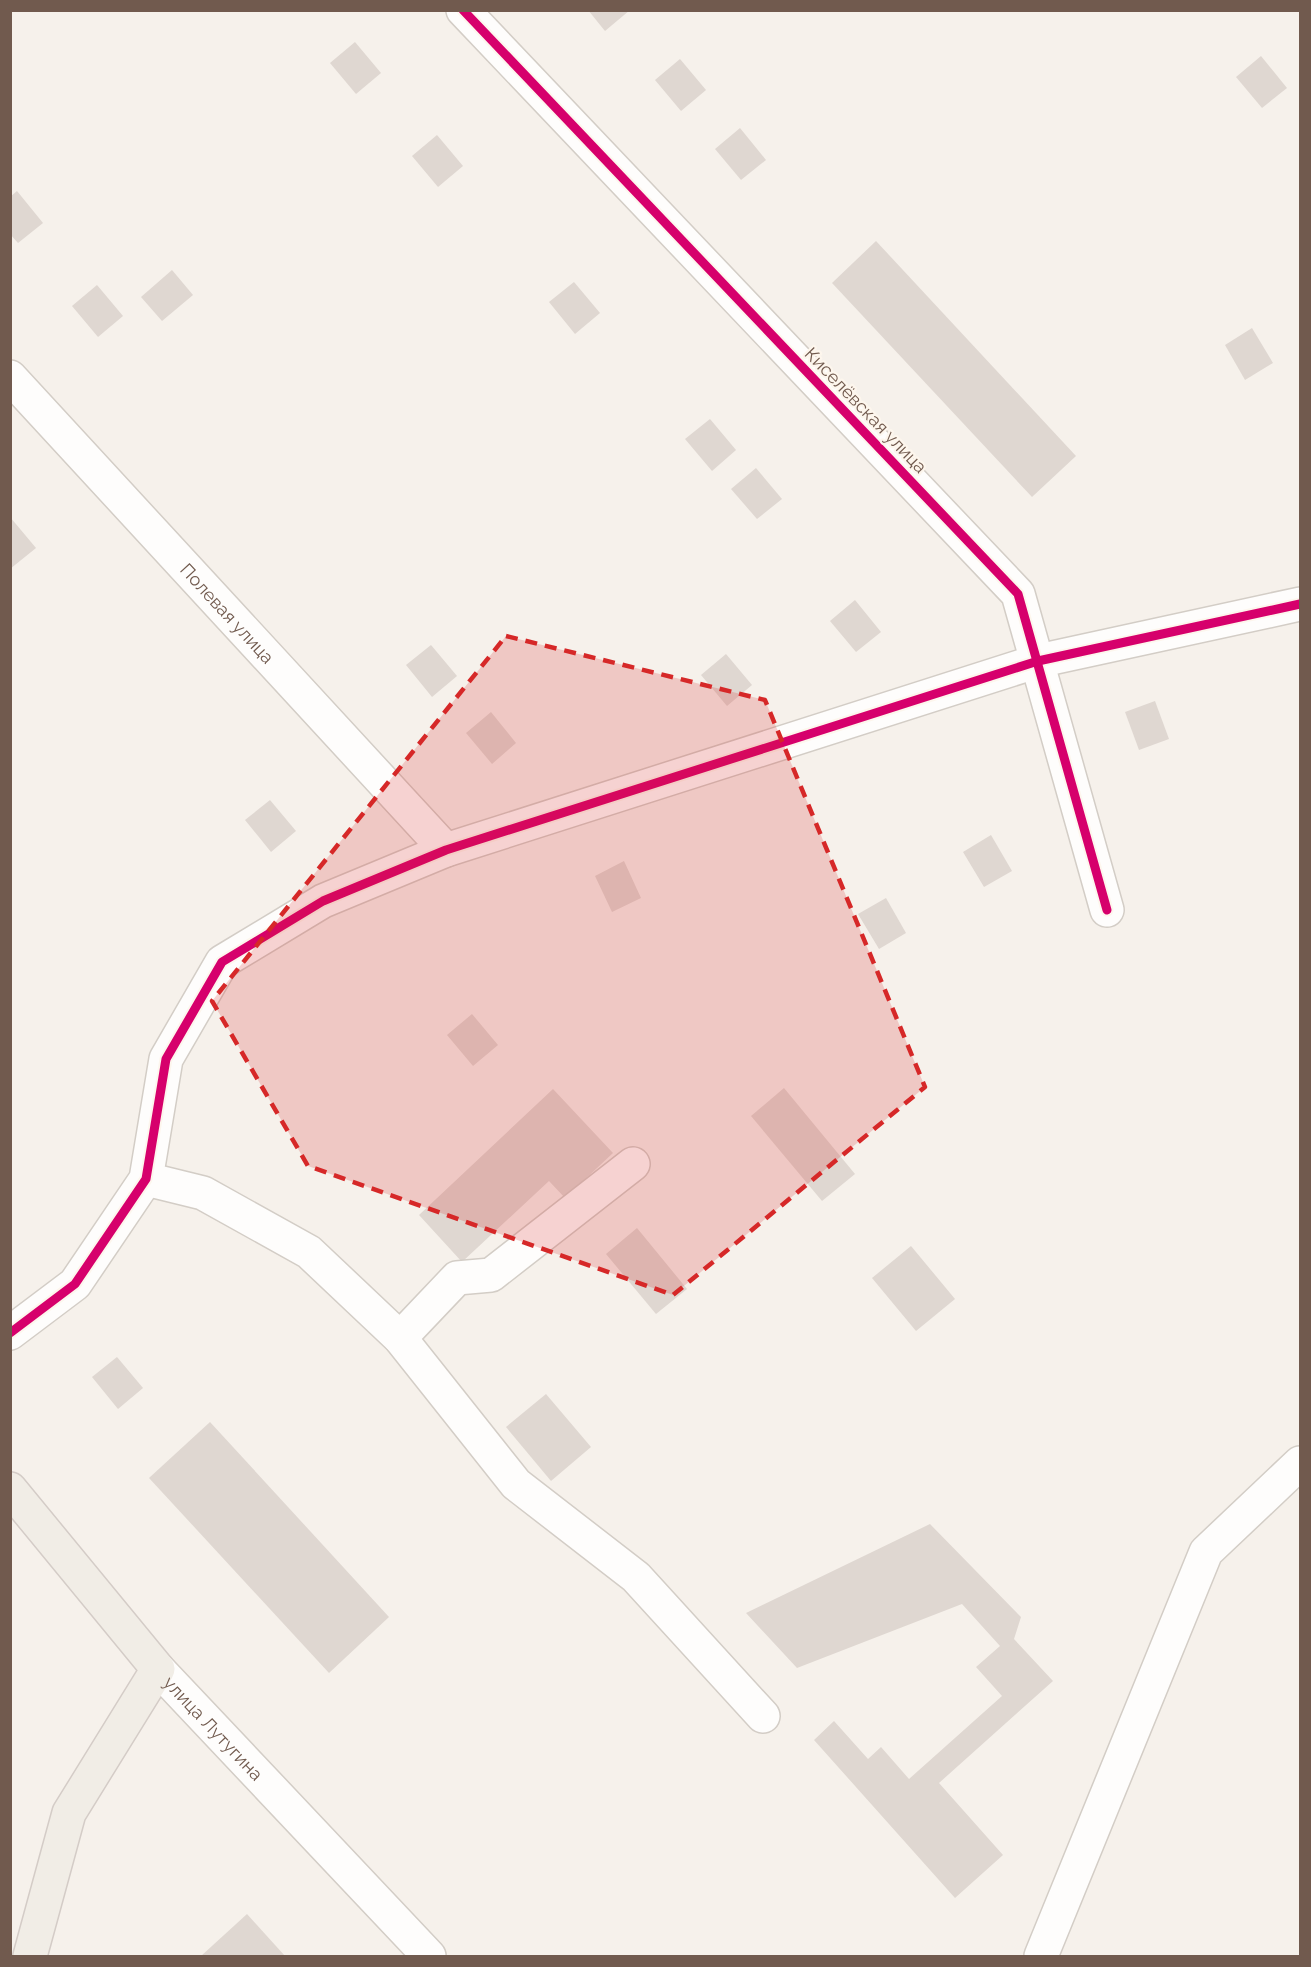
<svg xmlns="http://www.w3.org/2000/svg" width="1311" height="1967" font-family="Raleway,sans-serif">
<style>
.building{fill:#dfd7d1}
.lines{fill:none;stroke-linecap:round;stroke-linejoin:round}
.minor-casing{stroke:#d3cdc6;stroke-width:36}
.major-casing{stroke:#d4ccc7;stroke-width:36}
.minor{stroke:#fefdfc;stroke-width:33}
.major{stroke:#f1ede6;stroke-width:33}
.cycleway-casing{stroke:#fdf6ed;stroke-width:13}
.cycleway{stroke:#d6006c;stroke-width:9}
.marked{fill:#d62828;fill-opacity:0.2;stroke:#d62828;stroke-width:4.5;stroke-dasharray:12 8;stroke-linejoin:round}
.labels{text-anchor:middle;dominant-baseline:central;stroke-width:4.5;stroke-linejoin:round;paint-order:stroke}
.street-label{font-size:18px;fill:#715a4e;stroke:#fdf6ed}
</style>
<rect width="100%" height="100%" fill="#f6f1eb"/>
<g class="building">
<path d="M588 10H630L605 31Z"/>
<path d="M355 42 381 73 356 94 330 63Z"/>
<path d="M1261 56 1287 88 1262 108 1236 77Z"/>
<path d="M680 59 706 90 681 111 655 80Z"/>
<path d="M740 128 766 160 741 180 715 149Z"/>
<path d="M437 135 463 166 438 187 412 156Z"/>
<path d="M17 191 43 223 18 243 10 234V197Z"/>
<path d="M876 241 1076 456 1032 497 832 283Z"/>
<path d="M172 270 193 295 162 321 141 297Z"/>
<path d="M574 282 600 313 575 334 549 302Z"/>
<path d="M97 285 123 316 98 337 72 306Z"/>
<path d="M1252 328 1273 363 1245 380 1225 345Z"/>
<path d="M710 419 736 450 712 471 685 439Z"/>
<path d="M756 468 782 499 757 519 731 489Z"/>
<path d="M10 517 36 548 10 569Z"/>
<path d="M855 600 881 632 856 652 830 621Z"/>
<path d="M431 645 457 676 432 697 406 665Z"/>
<path d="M726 654 752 685 727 706 701 675Z"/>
<path d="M1155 701 1169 739 1139 750 1125 712Z"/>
<path d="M491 712 516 743 492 764 466 733Z"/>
<path d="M270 800 296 831 271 852 245 820Z"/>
<path d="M991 835 1012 871 984 887 963 852Z"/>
<path d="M624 861 641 898 612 912 595 876Z"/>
<path d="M886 898 906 933 879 949 858 914Z"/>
<path d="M472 1014 498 1045 473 1066 447 1035Z"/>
<path d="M784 1088 855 1174 822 1201 751 1116Z"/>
<path d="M553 1089 613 1153 565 1198 549 1181 462 1262 419 1215Z"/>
<path d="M637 1228 687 1289 656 1314 606 1254Z"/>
<path d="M911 1246 955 1299 916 1331 872 1278Z"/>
<path d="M117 1357 143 1388 118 1409 92 1377Z"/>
<path d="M546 1394 591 1447 551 1481 506 1427Z"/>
<path d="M210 1422 389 1617 329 1673 149 1478Z"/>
<path d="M930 1524 1021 1617 1014 1639 1053 1681 939 1783 1003 1855 955 1898 814 1740 834 1721 868 1759 881 1747 909 1779 1002 1696 976 1667 1000 1646 962 1604 797 1668 746 1613Z"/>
<path d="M247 1914 285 1956H201Z"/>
</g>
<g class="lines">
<defs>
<g id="minor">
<path d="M463 10 1018 594 1107 910"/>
<path id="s1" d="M10 377 446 850"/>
<path d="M146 1179 203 1193 309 1252 400 1338 516 1484 636 1577 763 1716"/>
<path d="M10 1333 75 1284 146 1179 166 1059 222 962 323 901 446 850 1038 661 1300 604"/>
<path d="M400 1338 457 1278 491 1275 633 1164"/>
<path id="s2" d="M158 1669 429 1956"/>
<path d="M1041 1956 1206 1552 1300 1463"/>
</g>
<path id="major" d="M10 1489 158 1669 69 1813 30 1956"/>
</defs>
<use href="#minor" class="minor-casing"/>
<use href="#major" class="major-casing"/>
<use href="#minor" class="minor"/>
<use href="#major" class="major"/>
<defs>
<g id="cycleway">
<path d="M463 10 1018 594 1107 910"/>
<path d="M10 1333 75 1284 146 1179 166 1059 222 962 323 901 446 850 1038 661 1300 604"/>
</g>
</defs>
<use href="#cycleway" class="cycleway-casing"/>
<use href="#cycleway" class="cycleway"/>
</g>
<path class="marked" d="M506 636 765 700 925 1087 673 1295 308 1166 212 1001Z"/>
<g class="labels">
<g class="street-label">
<text transform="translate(866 410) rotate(46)">Киселёвская улица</text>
<text stroke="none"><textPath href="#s1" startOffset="321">Полевая улица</textPath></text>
<text stroke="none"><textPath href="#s2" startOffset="81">улица Лутугина</textPath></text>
</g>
</g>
<rect width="1311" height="1967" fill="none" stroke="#715a4e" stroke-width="24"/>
</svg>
